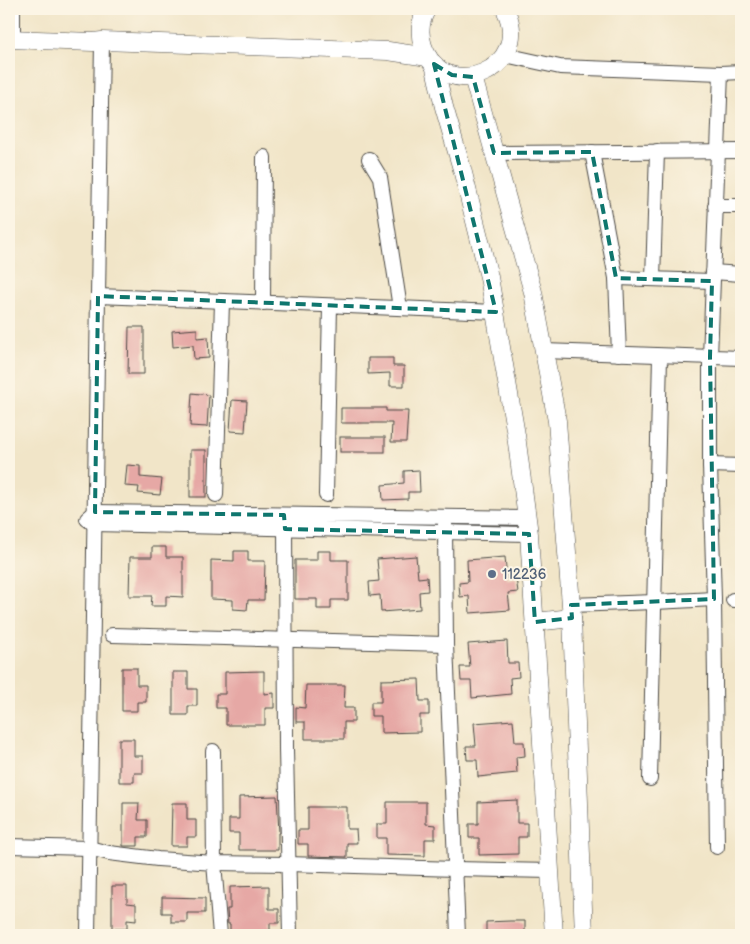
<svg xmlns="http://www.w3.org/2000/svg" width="750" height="944" font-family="'Balsamiq Sans',sans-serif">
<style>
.building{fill:#e6a8a5}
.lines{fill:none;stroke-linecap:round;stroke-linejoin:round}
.minor-casing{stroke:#494743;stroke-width:16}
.major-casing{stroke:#494743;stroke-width:19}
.minor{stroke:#fff;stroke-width:14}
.major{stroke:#fff;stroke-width:18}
.marked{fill:none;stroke:#0f766e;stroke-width:4;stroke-dasharray:10 6;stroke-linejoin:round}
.service-dot{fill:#5c6f8a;stroke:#fcf5e5;stroke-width:2}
.labels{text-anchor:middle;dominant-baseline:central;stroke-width:4;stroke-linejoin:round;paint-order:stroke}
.service-label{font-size:14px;fill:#4e5e75;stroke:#fcf5e5;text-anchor:start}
</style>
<rect width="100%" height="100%" fill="#fcf5e5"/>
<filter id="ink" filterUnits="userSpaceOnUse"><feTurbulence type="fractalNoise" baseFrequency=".02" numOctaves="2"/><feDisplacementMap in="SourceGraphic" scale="10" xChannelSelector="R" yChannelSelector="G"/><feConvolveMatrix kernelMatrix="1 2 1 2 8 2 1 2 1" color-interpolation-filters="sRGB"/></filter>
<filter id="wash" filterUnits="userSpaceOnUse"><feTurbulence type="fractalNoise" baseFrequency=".0096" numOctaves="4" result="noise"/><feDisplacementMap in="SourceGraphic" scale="20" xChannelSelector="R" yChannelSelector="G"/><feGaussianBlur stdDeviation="1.12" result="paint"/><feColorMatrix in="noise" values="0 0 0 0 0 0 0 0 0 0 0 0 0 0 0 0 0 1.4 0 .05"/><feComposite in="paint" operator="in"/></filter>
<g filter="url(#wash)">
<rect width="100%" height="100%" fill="#f1e5c8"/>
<g id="blocks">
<g class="building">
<path d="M129 327H144V374H128Z"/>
<path d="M197 329V338L208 337 209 358 194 359 193 345 173 347 172 331Z"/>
<path d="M368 358H393V366H404V386H390V373L368 374Z"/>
<path d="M192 393 209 395 207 427 190 426Z"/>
<path d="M232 400 247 401 245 432 230 431Z"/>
<path d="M341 408H386V411H408L406 442H391L392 423H341Z"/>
<rect x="340" y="437" width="45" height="15"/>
<rect x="190" y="450" width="16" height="47"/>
<path d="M127 465 140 466V477L162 479 160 495 138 493 139 487 125 486Z"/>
<path d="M419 470 420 492H408V499L383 500 382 485 404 483V471Z"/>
<path d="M152 547H166V557H183V597L166 596V606H151L152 596H129L130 557H152Z"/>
<path d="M234 551H248V561H265L264 600H248L247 610 233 609V600L211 599V560L234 561Z"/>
<path d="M317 551H331V560H348V600H331V609H317V599H295V560H317Z"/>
<path d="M416 556 418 578 427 577 428 591 419 592 420 609 381 612 380 595 370 596 369 582 379 581 377 559Z"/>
<path d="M505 557 507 579 516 578 518 592 508 593 510 610 470 613 469 596 460 597 459 583 468 582 467 560Z"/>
<path d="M507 641 508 663H518L519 677 510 678 511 694 472 698 471 681H461L460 667H470L468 644Z"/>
<path d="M122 668H137V685H146V702H137V711H122Z"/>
<path d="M264 671V694L274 693V708H265V725H226V708H216V694H225V672Z"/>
<path d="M173 672H188V689H197V706H188V715H173Z"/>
<path d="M419 679 420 701H429V715H420V732L381 733V716H371V702H381V680Z"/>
<path d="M306 685H345L344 708H354V722H344V739H305V722H296V707L305 708Z"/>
<path d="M513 720 515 742H524L525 756 516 757 517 773 478 777 477 760H467L466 746H476L474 723Z"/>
<path d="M119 739H134V756H143V773H134V782H119Z"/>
<path d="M277 796 279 833H278V850H239V833H229V819H239V797Z"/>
<path d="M517 800V823H527V837H518V854L479 855V838H469V824H478V802Z"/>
<path d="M387 802H426V824L435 825V839H425V856L386 855V838H377V824H387Z"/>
<path d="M123 803H139L138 820H147V837H138V846H123Z"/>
<path d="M172 803H187V820H196V837H187V846H171Z"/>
<path d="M308 807H347V829H356L357 843H347V857L308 856V844H298V830H308Z"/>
<path d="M112 886H127V903L136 904V921L127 920V929H112Z"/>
<path d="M269 886V909H279V923H270V935H230V924H228L227 909H230V887Z"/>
<path d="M162 897 205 898V913H187V922H171V913H162Z"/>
<path d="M510 921H525V935H486V922Z"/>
</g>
</g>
</g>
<g filter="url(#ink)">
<use href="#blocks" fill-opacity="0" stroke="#494743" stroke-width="1"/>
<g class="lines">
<defs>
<g id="minor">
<path d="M13 39V9"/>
<path d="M505 55 560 67 721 73 741 72"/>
<path d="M592 152 616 278 619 354"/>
<path d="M494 153 741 151"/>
<path d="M369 159 380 177 400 308"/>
<path d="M715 206H741"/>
<path d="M713 272 741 274"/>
<path d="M616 278 712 281"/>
<path d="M653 279 657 151"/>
<path d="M98 296 496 312"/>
<path d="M263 303 264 157"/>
<path d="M544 351 741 358"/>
<path d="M710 465 741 466"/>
<path d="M216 495 222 302"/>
<path d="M326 495 330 306"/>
<path d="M527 518 95 512 87 519 94 524 529 534"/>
<path d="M285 521 286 749 290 935"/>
<path d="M445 524 446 644 458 935"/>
<path d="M733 600H741"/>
<path d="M571 605 655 602 714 599"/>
<path d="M112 635 446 644"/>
<path d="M213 751 214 863 220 935"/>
<path d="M650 779 660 356"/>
<path d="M9 846 89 848 109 853 158 859 214 863 288 864 456 869 551 871"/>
<path d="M717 847 714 599 710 465V357L721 73"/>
<path d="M88 935 102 41"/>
</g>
<g id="major">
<path d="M427 9C420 20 419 34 423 46 444 107 535 69 505 9"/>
<path d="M9 39 93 42 102 41 388 51 428 57"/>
<path d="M434 64 444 107 462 169 489 277 516 435 529 534 554 935"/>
<path d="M473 77 533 292 557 421 572 618 584 935"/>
<path d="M535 622 572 618"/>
</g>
</defs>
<use href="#minor" class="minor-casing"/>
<use href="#major" class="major-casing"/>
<use href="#minor" class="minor"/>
<use href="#major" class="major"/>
</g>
</g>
<path class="marked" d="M434 64 452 75 473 77 494 153 592 152 616 278 712 281 710 357 714 599 571 605 572 618 535 622 529 534 285 529 284 515 95 512 98 296 496 312Z"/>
<circle class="service-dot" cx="492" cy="574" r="5"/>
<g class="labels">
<g class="service-label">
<text x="502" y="574">112236</text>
</g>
</g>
<rect width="750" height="944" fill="none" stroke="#fcf5e5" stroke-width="30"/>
</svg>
